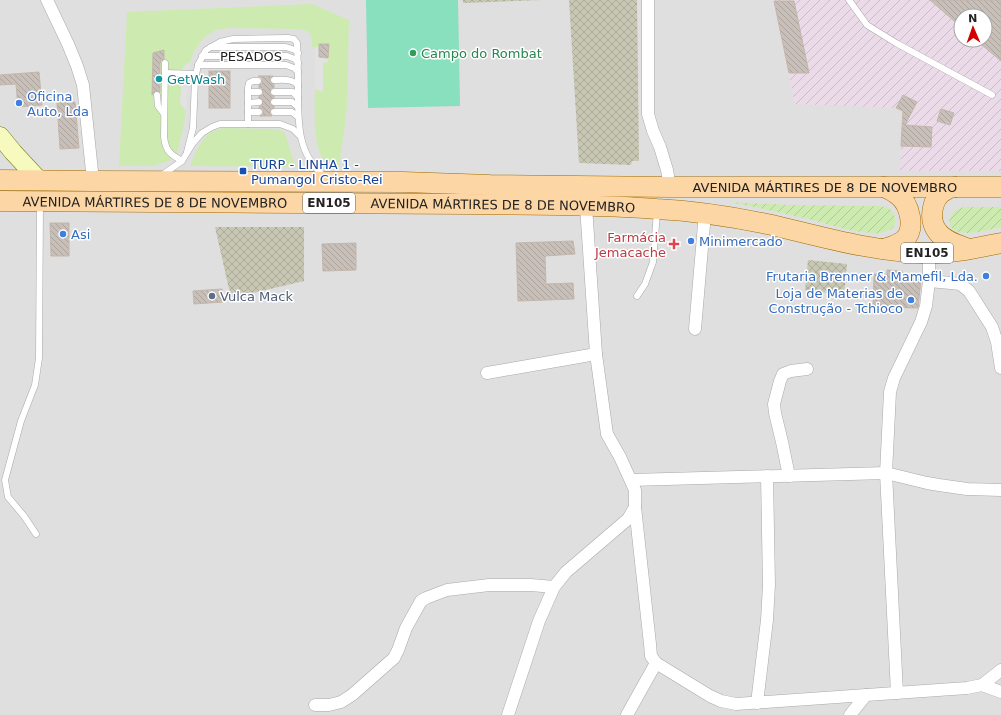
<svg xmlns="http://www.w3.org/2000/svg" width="1001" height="715" font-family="'DejaVu Sans',sans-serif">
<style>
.residential{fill:#e0dfdf;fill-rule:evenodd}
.industrial{fill:url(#industrial-furrows);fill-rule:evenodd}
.construction{fill:url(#construction-cross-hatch)}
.grass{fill:#cdebb0}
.garden{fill:url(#garden-furrows)}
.pitch{fill:#88e0be}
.parking{fill:#e2e2e2}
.building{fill:url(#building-back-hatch);stroke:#c4b6ab}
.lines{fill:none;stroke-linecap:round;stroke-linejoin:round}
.service-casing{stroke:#a9a9a9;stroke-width:7}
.minor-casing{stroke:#a9a9a9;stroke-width:13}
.secondary-casing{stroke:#707d05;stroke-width:19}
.primary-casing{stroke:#a06b00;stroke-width:21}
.service{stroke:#fff;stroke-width:6}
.minor{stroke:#fff;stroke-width:12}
.secondary{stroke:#f7fabf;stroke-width:18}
.primary{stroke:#fcd6a4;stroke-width:20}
.leisure-dot{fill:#2e9e5b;stroke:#fff;stroke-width:1.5}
.culture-dot{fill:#0f9aa8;stroke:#fff;stroke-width:1.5}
.shop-dot{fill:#3f7fe0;stroke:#fff;stroke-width:1.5}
.transit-dot{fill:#1a4fb4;stroke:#fff;stroke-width:1.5}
.health-dot{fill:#e0444e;stroke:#fff;stroke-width:1.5}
.service-dot{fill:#5c6f8a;stroke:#fff;stroke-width:1.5}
.labels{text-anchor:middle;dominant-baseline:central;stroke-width:3;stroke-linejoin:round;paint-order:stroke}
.shield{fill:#fff;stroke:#646464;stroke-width:1}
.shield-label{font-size:12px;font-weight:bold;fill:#222}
.leisure-label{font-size:13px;fill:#27864d;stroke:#fff;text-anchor:start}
.street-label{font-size:13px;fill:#222;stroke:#fff}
.culture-label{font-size:13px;fill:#0d838f;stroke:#fff;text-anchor:start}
.shop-label{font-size:13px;fill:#366cbe;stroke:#fff;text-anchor:start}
.transit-label{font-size:13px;fill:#164399;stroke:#fff;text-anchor:start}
.health-label{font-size:13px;fill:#be3a42;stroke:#fff;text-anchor:end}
.service-label{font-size:13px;fill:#4e5e75;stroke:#fff;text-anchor:start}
</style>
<defs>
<pattern id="industrial-furrows" width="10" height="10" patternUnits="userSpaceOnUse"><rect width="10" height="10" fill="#ebdbe8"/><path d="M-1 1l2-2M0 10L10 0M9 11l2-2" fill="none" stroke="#c9bcc7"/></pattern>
<pattern id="construction-cross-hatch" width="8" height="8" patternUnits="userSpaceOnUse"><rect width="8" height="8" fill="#c7c7b4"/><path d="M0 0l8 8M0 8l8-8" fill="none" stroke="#abab9a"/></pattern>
<pattern id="garden-furrows" width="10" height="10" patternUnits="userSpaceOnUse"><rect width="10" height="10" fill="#cdebb0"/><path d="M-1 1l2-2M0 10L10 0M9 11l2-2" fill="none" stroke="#b0c997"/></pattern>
<pattern id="building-back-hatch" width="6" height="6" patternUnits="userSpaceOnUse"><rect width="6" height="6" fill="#c7bfb8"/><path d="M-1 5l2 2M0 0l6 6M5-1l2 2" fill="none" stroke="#aba49e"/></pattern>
</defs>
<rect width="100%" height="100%" fill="#f2efe9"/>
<path class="residential" d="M0 0H1001V715H0ZM961 16H985V40H961Z"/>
<path class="industrial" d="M773 0H1001V171H900L902 125 910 115 896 108 795 104ZM961 16H985V40H961Z"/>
<g class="construction">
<path d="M463 0H542L463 3Z"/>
<path d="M569 0H637L639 161H632L631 165 579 163Z"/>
<path d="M215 227H304V281L231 298Z"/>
<path d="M808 260 847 264 844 295 805 290Z"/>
</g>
<g class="grass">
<path d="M312 4 349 20 347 106 344 131 339 168C335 167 330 166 327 164 312 151 315 108 315 89L323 92V62H328L329 44H319V47H312C312 35 312 31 299 29L229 28C226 29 222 29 219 29 204 34 194 48 190 62L183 67 180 103 186 111 183 129 177 153 169 161 152 166H119L127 12Z"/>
<path d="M223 128 272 129 280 130 285 133 287 139 293 159 297 167 190 166C195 154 200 138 213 131 216 130 220 129 223 128Z"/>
</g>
<g class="garden">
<path d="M729 202 791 205 879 206C882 206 886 207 888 208 892 210 894 213 895 217 898 231 882 234 872 233 851 232 825 223 804 218 779 212 754 207 729 202Z"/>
<path d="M964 207H1001V227C988 230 970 236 956 231 945 227 949 213 958 209 960 208 962 208 964 207Z"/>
</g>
<path class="pitch" d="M366 0H458L460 106 368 108Z"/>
<g class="parking">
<path d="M315 47H319V57H328V62L323 63V92L315 89Z"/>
<path d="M190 62 186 111 180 103 183 67Z"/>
</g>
<g class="building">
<path d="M930 0H1001V61L976 40H985V16H961V27Z"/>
<path d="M774 1H794L809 73H789Z"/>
<path d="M319 44H329L328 58 319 57Z"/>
<path d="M164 50V59L161 60 160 63V92L157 91H155L152 95 153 53Z"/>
<rect x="209" y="71" width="21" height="37"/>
<path d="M39 72 42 105 18 107 16 84 0 85V75Z"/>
<path d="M258 76H273L270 78V83L274 84V88H271L270 92V95L274 96V98L270 99V105L274 106V108L270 109V114L272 116H260L263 115V109L259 108V107L262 105 263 101 262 99 259 98V96L263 95V92L262 88H259V85L262 84V78Z"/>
<path d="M903 95 917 102 905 125 932 127 931 147 901 146 903 111 896 108Z"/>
<path d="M75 102 79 148 60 149 57 103Z"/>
<path d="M941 109 954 113 950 125 937 121Z"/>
<path d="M50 223H69V256H51Z"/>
<path d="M573 241 575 254 545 256 546 284 573 283 574 299 518 301 516 243Z"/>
<path d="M356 243V270L323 271 322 244Z"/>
<path d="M887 270 902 271V277H921L920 289 918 308 873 307 874 274H887Z"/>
<path d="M222 289 223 302 194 304 193 291Z"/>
</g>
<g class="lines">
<defs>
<g id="service">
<path d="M849 0 867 25 896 43 992 95"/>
<path d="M211 47H286L295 50 298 53"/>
<path d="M202 56H287L295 59 298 63"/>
<path d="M165 63 164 137C166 152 170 154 182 161"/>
<path d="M198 65H286L294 68 298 72"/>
<path d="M165 73 196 74"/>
<path d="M274 80C282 80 293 78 298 86"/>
<path d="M248 92H259"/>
<path d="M274 92H293L298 98"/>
<path d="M157 95 158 106 164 114"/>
<path d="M274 102H292L298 107"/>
<path d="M248 103 259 102"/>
<path d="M248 112H259"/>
<path d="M274 112H292L298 117"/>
<path d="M248 124V88L249 83 253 81H258"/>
<path d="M187 152 193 128 195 80 198 65 206 50 220 42 233 39 288 38 294 39 297 43C298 60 298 77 298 93 298 124 298 155 324 176"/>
<path d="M162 175 182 161 193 143 202 133 212 127 220 124H280L293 129 300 136"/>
<path d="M637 296 645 284 653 262 657 212"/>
<path d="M36 534 24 516 8 497 5 480 21 421 35 385 39 358 40 204"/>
</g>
<g id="minor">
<path d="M47 0 68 44 77 66 83 85 93 181"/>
<path d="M648 0V114L653 131 660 147 667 170 670 187"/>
<path d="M586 206 596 354 607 434 620 457 635 490V507L650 644 651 656 656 663 710 696 721 701 736 704 967 688 982 685 1001 670"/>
<path d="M929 281 951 283 960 284 969 291 992 327 997 342 1001 368"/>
<path d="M695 329 705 213"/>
<path d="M487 373 596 354"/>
<path d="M789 476 782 442 775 413 774 404 780 381 783 374 791 371 807 369"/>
<path d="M631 480 886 473 927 483 939 485 967 489 1001 490"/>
<path d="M982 685 1001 692"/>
<path d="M897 693 886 473 890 392 894 378 921 322 926 306 929 281V253"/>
<path d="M757 703 767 620 769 585 767 476"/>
<path d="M315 705H329L341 702 352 695 394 658 398 650 406 628 421 601 426 598 447 590 489 585H531L554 587"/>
<path d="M508 715 539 621 554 587 566 572 628 519 635 507"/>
<path d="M627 715 656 663"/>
<path d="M850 715 866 695"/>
</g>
<path id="secondary" d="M0 136 13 152 39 180"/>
<g id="primary">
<path id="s1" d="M0 180 93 181 403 182 490 185 670 187H1001"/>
<path d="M955 187C952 188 948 188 946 190 932 196 928 219 937 231 944 241 958 245 969 249"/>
<path id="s2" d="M0 201C155 203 310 202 465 204 529 205 593 204 657 209 696 211 734 217 772 225 823 237 874 252 926 253 951 254 976 248 1001 243"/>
<path d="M884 249C890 247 898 245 904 240 916 229 910 204 898 195 894 192 889 189 884 187"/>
</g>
</defs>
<use href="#service" class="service-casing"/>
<use href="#minor" class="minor-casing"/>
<use href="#secondary" class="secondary-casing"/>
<use href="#primary" class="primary-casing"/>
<use href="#service" class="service"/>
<use href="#minor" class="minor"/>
<use href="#secondary" class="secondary"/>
<use href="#primary" class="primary"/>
</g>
<circle class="leisure-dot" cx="413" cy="53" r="4"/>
<circle class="culture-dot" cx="159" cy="79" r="4"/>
<g class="shop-dot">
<circle cx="19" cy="103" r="4"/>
<circle cx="63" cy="234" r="4"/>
<circle cx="691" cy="241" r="4"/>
<circle cx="986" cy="276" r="4"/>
<circle cx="911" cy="300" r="4"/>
</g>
<rect class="transit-dot" x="239" y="167" width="8" height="8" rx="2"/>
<path class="health-dot" d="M672 238h4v4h4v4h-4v4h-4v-4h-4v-4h4z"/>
<circle class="service-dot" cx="212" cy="296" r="4"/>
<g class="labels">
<g class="shield">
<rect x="303" y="193" width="52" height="20" rx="3"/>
<rect x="901" y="243" width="52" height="20" rx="3"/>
</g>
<g class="shield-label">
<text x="329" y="203">EN105</text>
<text x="927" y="253">EN105</text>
</g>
<g class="leisure-label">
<text x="421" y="53">Campo do Rombat</text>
</g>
<g class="street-label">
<text x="251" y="56">PESADOS</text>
<text stroke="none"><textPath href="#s1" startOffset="825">AVENIDA MÁRTIRES DE 8 DE NOVEMBRO</textPath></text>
<text stroke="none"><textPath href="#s2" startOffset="155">AVENIDA MÁRTIRES DE 8 DE NOVEMBRO</textPath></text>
<text stroke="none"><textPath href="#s2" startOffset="503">AVENIDA MÁRTIRES DE 8 DE NOVEMBRO</textPath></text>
</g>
<g class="culture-label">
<text x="167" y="79">GetWash</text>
</g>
<g class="shop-label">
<text x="27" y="96">Oficina<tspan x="27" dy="15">Auto, Lda</tspan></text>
<text x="71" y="234">Asi</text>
<text x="699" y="241">Minimercado</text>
<text x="978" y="276" text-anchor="end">Frutaria Brenner &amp; Mamefil, Lda.</text>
<text x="903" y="293" text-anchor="end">Loja de Materias de<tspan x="903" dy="15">Construção - Tchioco</tspan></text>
</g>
<g class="transit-label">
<text x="251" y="164">TURP - LINHA 1 -<tspan x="251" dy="15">Pumangol Cristo-Rei</tspan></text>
</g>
<g class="health-label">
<text x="666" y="237">Farmácia<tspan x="666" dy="15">Jemacache</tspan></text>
</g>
<g class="service-label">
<text x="220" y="296">Vulca Mack</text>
</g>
</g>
<g transform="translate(973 28) rotate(358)"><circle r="19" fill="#ffffff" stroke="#a7a7a7"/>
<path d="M0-3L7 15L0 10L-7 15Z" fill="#d40000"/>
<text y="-6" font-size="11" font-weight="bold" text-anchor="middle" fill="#222222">N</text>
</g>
</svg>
